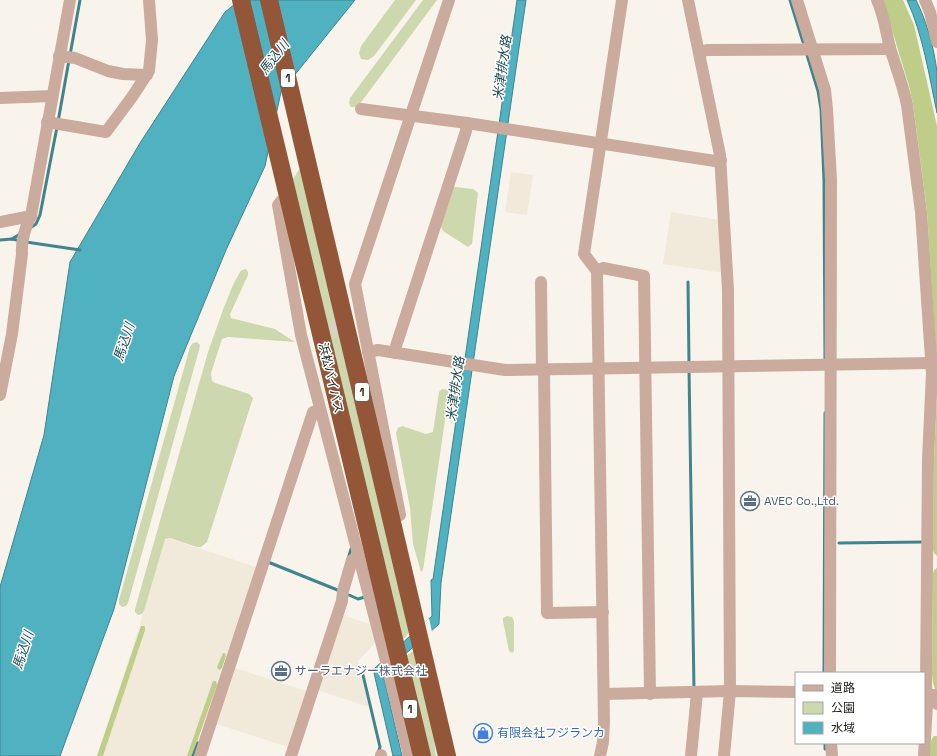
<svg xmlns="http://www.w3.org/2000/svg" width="937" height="756" font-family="'Space Grotesk','Noto Sans JP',sans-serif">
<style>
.built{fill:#f1eada}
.green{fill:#ced8ae}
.forest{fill:#bece89}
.water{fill:#50b1c1;stroke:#40848e}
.pier{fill:#f8f4eb}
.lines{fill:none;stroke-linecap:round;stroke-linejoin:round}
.stream{stroke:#40848e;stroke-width:3}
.minor-tunnel{stroke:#d7d3cb;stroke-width:12;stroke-dasharray:12 6;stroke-linecap:butt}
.minor{stroke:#cbab9d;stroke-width:12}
.highway{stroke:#945638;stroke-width:18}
.labels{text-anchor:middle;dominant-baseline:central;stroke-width:3;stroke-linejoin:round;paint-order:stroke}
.shield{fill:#fff;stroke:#605f5d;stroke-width:1}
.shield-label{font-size:11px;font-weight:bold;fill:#1c1b17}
.street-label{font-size:12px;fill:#1c1b17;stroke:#fff}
.service-label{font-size:12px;fill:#4e5e75;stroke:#fff;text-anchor:start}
.shop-label{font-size:12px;fill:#366cbe;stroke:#fff;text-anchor:start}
.water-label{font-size:13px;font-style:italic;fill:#1d494f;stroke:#fff}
</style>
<rect width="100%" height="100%" fill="#f8f4eb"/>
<g class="built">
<path d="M511 172 533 175 527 215 505 212Z"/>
<path d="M671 212 720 220 724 273 663 264Z"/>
<path d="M168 538 256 567 192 756H97L139 628 164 541Z"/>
<path d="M342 615 372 625 376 642 358 661 369 707 317 690Z"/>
<path d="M235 668 306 691 288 747 217 724Z"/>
</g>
<g class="green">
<path d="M395 0H416L374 56 368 60 361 59 359 53 361 46Z"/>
<path d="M423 0H437L359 105 355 107H351L349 103 350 98Z"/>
<path d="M300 168 411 631 402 640 295 194 293 179Z"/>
<path d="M455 187 473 189 478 193 472 244 468 247 443 231 440 225 452 188Z"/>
<path d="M246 269 248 272V275L232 310 230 314 231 318 275 329 295 342 228 337 222 339 211 373 212 381 215 383 249 394 253 398 252 401 207 542 201 547H197L170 538 165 539 144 611 142 614 138 615 135 612V609L208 352 224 307 233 285 240 272 242 270Z"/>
<path d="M197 342 200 345 199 350 128 603 126 606 122 607 119 604V600L190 347 193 343Z"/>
<path d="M442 389 448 390 449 393 423 570 421 572 413 544 410 508 396 433 398 428 402 426 426 434 433 432 439 392Z"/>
<path d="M507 616 512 617 514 621V651L512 653 509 651 503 621V618Z"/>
<path d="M416 649 431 715 436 756H428L406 656Z"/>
</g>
<g class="forest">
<path d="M883 0H903L914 25 937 126V367L927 211 913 104 909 86Z"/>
<path d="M937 397V556L934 553 933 550 934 459Z"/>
<path d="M937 568V695L933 683 932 674 933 574 934 570Z"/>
<path d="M141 626H144L145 627V630L103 756H97Z"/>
<path d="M223 653H225L226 656 222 668 219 670 217 667Z"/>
<path d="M213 681H216L217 685 192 756H187Z"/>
<path d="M934 736H937V756H930C930 749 929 741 934 736Z"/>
</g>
<g class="water">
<path d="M240 0H355L281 92 265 166 226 250 174 376 114 609 60 756H0V587L44 435 70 262 140 143 225 12Z"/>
<path d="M517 0H526L441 583 439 624 383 674 402 756H393L374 673 375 668 432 616 431 580 433 579Z"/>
<path d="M907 0H916C927 22 934 48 937 72 937 85 937 100 937 113 929 75 923 35 907 0Z"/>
</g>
<path class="pier" d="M429 618 432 632 415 647 412 633Z"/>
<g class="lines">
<g class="stream">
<path d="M790 0 803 42"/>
<path d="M70 55 80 0"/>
<path d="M807 55 818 91 821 109 824 181 825 359"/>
<path d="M58 122 69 60"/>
<path d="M30 228 36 224 40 215 57 127"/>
<path d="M12 239 20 234"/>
<path d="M0 240 12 239 21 241"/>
<path d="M26 242 80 250"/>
<path d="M688 282 689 364"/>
<path d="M689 369 694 690"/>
<path d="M839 543 924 542"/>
<path d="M348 559 351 549"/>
<path d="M268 562 340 591"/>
<path d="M349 595 358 599 365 597"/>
<path d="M824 673 825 413"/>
<path d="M363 675 380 747 378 753"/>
<path d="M825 743V749"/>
<path d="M193 756 198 743"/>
</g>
<path class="minor-tunnel" d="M313 332 351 323"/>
<g class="minor">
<path d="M688 0 720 155 728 290 730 691 724 756"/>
<path d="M797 0 825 90 827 109 831 180 830 673"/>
<path d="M877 0C884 15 886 32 890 48 896 67 903 85 907 105L921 212 932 373 928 459 926 686 927 704 924 756"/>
<path d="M925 0 930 12 937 42"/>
<path d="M700 52 707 50 884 49 890 47"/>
<path d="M59 56 75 58 108 71 123 74 147 75"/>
<path d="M0 98 52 96"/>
<path d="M361 109 467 123 715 161 721 160"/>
<path d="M47 122 106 132 132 97 149 71 152 40 149 0"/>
<path d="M289 199 281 201 278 205 301 335 385 657 409 756"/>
<path d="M0 222 31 216"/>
<path d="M597 271 603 268 644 276 650 694"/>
<path d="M541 282 542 370"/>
<path d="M368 352 378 350 505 370 931 363"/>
<path d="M395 353 396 346 466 131 467 123"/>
<path d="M544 370 547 613 603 612"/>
<path d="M0 395 12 334 22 254C21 242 25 227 31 216L70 0"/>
<path d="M391 517 400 515 355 284 449 0"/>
<path d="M604 694 730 691 796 692"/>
<path d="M924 695H934L937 704"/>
<path d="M831 743 832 756"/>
<path d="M200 756 313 412 320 410"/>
<path d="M291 756 342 601 343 591 352 560 359 558"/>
<path d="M381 756V755"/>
<path d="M600 756 603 742 604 722 597 271 584 254 622 0"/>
<path d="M691 756 697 693"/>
</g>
<g class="highway">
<path d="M241 0 422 756"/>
<path d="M269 0 447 756"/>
</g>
</g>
<defs>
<symbol id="office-ring" viewBox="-11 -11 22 22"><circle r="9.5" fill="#fff" stroke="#5c6f8a" stroke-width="1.5"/><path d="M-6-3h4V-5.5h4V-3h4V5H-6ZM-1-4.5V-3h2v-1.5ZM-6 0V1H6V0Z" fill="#5c6f8a"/></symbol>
<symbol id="shop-ring" viewBox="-11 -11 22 22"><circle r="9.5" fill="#fff" stroke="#3f7fe0" stroke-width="1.5"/><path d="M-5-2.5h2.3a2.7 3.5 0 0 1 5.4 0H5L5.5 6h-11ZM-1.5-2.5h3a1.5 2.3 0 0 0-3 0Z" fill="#3f7fe0"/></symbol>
</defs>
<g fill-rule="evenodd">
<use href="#office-ring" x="739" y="490" width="22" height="22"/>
<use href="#office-ring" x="270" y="660" width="22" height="22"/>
<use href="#shop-ring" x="472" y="722" width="22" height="22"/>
</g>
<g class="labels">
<g class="shield">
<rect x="281" y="69" width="14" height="18" rx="3"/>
<rect x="355" y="383" width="14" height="18" rx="3"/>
<rect x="403" y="700" width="14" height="18" rx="3"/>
</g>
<g class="shield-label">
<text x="288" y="78">1</text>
<text x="362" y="392">1</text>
<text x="410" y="709">1</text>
</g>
<g class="street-label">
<text transform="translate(331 378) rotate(77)">浜松バイパス</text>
</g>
<g class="service-label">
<text x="764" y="501">AVEC Co.,Ltd.</text>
<text x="295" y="671">サーラエナジー株式会社</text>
</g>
<g class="shop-label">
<text x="497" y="733">有限会社フジランカ</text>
</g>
<g class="water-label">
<text transform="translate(274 57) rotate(-52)">馬込川</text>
<text transform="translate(502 68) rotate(-82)">米津排水路</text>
<text transform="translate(124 342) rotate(-71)">馬込川</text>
<text transform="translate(455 389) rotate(-82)">米津排水路</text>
<text transform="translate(23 650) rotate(-72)">馬込川</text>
</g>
</g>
<rect x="795" y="672" width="130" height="72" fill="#ffffff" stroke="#a4a4a2"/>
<rect x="803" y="685" width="20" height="6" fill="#cbab9d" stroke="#a4a4a2"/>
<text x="831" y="692" font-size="12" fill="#1c1b17">道路</text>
<rect x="803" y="702" width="20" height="12" fill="#ced8ae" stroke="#a4a4a2"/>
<text x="831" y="712" font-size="12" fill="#1c1b17">公園</text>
<rect x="803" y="722" width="20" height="12" fill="#50b1c1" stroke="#a4a4a2"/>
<text x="831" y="732" font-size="12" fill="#1c1b17">水域</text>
</svg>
